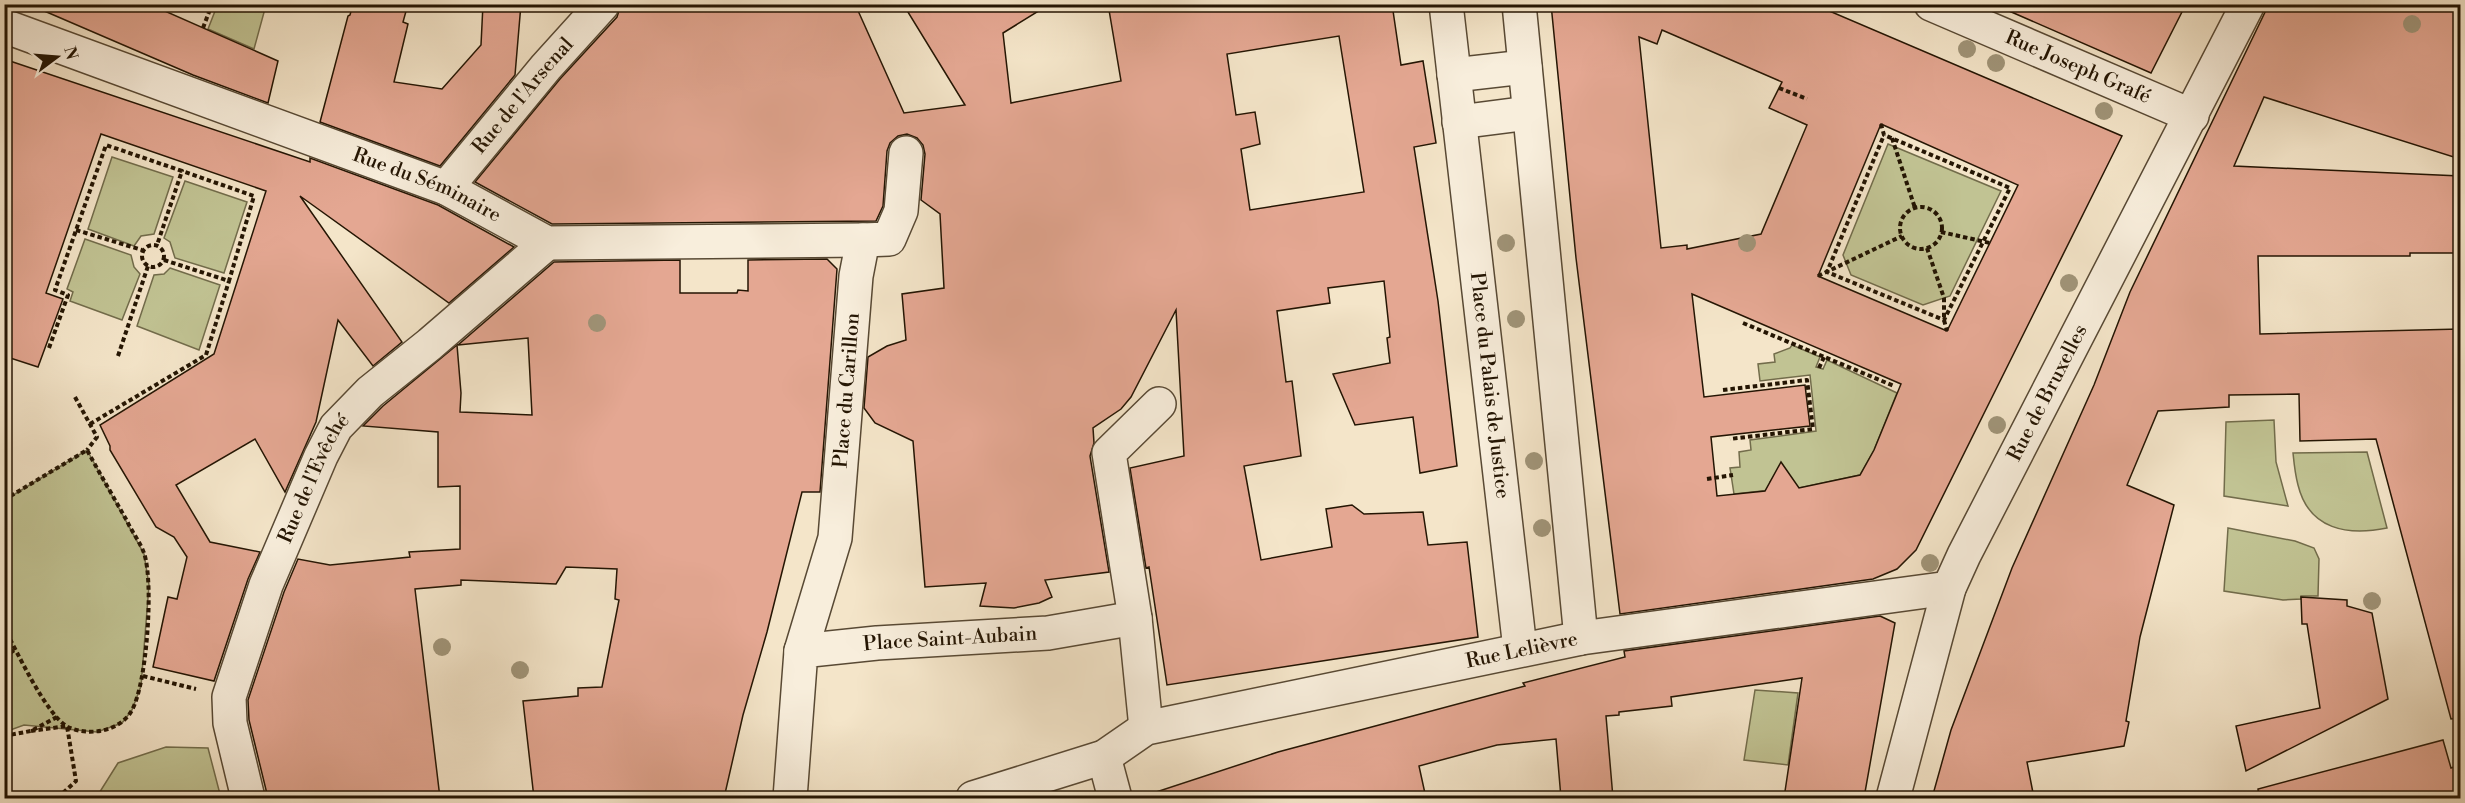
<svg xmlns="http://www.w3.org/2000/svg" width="2465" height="803" font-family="'Libre Bodoni',serif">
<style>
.green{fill:#c1c393;stroke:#726c4b;stroke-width:1.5}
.building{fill:#e4a792;stroke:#241503;stroke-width:1.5;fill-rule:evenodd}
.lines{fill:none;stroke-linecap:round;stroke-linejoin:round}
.street-casing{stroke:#584934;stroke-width:36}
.path{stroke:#241503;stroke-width:4;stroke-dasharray:4.5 3;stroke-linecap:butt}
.street{stroke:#f8eedc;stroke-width:33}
.tree{fill:#a09478}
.labels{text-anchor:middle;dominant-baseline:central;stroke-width:4.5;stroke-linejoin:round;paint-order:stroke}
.street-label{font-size:20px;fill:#241503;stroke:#f8eedc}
</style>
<rect width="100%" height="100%" fill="#f4e5c9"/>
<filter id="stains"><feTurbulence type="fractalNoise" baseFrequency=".00333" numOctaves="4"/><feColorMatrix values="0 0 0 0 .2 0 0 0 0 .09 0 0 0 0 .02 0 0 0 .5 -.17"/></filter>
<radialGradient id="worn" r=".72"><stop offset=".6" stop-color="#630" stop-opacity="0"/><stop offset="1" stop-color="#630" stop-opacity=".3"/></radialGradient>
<g class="green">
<path d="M223 5H266L254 49 208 29 217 6 221 7Z"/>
<path d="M1888 144 2001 191 1950 296 1923 305 1851 275 1843 255Z"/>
<path d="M112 157 173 177 154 234 141 236 134 246 88 229Z"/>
<path d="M185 181 247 202 224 273 175 258 170 242 164 238Z"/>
<path d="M85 239 131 255 134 267 140 274 122 320 70 301 73 292 67 289Z"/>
<path d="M170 268 220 285 199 350 137 326 154 275 164 274Z"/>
<path d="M1792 345 1820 357 1816 367 1823 369 1827 360 1897 393 1874 450 1860 475 1794 489C1794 475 1787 474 1775 475L1770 482 1771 490 1734 494 1730 468 1740 467 1739 452 1751 450 1750 440 1816 431 1810 375 1760 381 1758 364 1775 362 1774 354 1790 348Z"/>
<path d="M2274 420 2276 462 2288 506 2224 496 2226 422Z"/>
<path d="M87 450 144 554 149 585 141 686 132 710 122 723 97 732 24 725 5 732V500Z"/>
<path d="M2367 452 2387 528C2348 536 2309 530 2298 485 2295 474 2294 463 2293 453Z"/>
<path d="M2228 528 2295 541 2314 548 2319 559 2318 596H2301V599L2283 600 2224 591Z"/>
<path d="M1755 690 1798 693 1788 765 1744 760Z"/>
<path d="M166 747 208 748 221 798H96L118 763Z"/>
</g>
<g class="building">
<path d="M28 4H149L278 61 268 103 193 75Z"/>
<path d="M353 4H408L403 22 408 24 394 82 442 89 481 45 483 4H521L515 75 440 166 320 122 348 16 350 15Z"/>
<path d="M621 4H855L904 113 965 105 903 4H1050L1003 33 1011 103 1121 81 1108 4H1392L1401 65 1423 61 1436 143 1414 147 1438 301 1457 466 1420 473 1413 417 1355 425 1333 374 1390 363 1387 338 1390 337 1384 281 1328 288 1330 303 1277 311 1286 382 1292 381 1301 456 1244 466 1261 560 1332 547 1326 509 1352 505 1364 514 1423 512 1428 545 1467 542 1478 637 1167 685 1149 567 1146 568 1130 468 1184 456 1176 310 1131 397 1121 409 1093 428 1094 443 1090 456 1109 572 1045 580 1052 597 1039 603 1014 608 980 606 986 583 925 587 913 441 875 423 864 408 868 357 887 346 906 340 902 294 944 288 940 214 921 200 925 154 923 145 917 138 907 134 898 136 890 143 887 151 883 206 876 221 552 224 475 182 560 79 617 17ZM1339 36 1364 192 1250 210 1241 149 1260 144 1255 112 1236 115 1227 54Z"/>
<path d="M1551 4H1813L2122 136 1916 550 1897 569 1873 579 1620 614 1576 258ZM1662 30 1782 82 1769 108 1807 125 1761 234 1687 249V245L1661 248 1639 37 1657 44ZM1881 124 2018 185 1947 331 1818 276ZM1692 294 1901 384 1874 450 1860 475 1799 488 1781 462 1765 491 1717 496 1711 437 1810 426 1805 385 1704 397Z"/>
<path d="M1993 4H2186L2151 73Z"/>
<path d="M2269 4H2460V159L2264 97 2234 166 2460 176V253H2410V256H2258L2260 334 2460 329V718L2451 719 2376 439 2300 441 2299 394 2229 395V407L2158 411 2127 485 2174 505 2140 637 2126 721 2129 722 2124 746 2027 762 2034 798H1932L1951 730 2012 568 2094 385 2130 292Z"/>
<path d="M4 59 310 162V158L438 205 514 247 449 303 300 196 402 342 373 366 338 320 316 422 285 492 255 439 176 485 210 542 260 552 248 579 214 681 153 667 168 597 177 599 187 557 174 537 156 527 110 450V446L100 425 214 354 266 191 101 134 46 293 63 299 38 367 4 356Z"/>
<path d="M827 259 837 269 820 492H802L767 632 743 715 724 798H534L523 701 578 696V688L602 687 619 600 615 599 617 569 566 567 556 584 461 580V585L415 589 440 798H268L249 720 248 700 284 592 298 559 330 565 410 557 409 552 460 549V486L438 487V432L363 426 383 406 457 345 461 393 460 412 532 415 528 338 458 345 554 262 680 260V293H737L738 290 748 291V260Z"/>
<path d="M2301 597 2347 600V606L2372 613 2388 699 2246 771 2236 726 2320 708 2307 624H2302Z"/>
<path d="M1880 616 1895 623 1864 798H1784L1802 678 1671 697 1672 706 1619 712V715L1606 716 1613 798H1561L1556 739 1497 745 1419 766 1426 798H1151L1150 794 1278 752 1525 686 1523 683 1625 657 1624 651Z"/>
<path d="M2443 740 2451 768 2460 765V798H2259L2258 789Z"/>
</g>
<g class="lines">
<defs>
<g id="street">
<path id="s1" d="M1446 4 1520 649"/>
<path d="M1519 4 1581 638"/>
<path id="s2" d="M1931 4 2192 116"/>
<path id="s3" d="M4 26 446 188 547 243 863 240"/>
<path d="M1454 75 1525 67"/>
<path d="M1459 122 1529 113"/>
<path id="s4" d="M446 188 546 67 603 4"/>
<path id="s5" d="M801 651 835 538 856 276 863 240 889 239 901 211 906 153"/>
<path d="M1146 728 1135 618 1109 453 1159 404"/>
<path d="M1104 757 1115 798"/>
<path id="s6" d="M248 798 230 723 229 697 266 585 321 456 336 427 370 392 430 344 547 243"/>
<path id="s7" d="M790 798 801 651 877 643 1048 633 1135 618"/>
<path id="s8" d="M973 798 1104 757 1146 728 1581 638 1949 588"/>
<path id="s9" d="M1893 798 1949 588 1964 555 2248 4"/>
</g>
</defs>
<use href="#street" class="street-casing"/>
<g class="path">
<path d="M203 28 212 4"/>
<path d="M1779 88 1807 99"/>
<path d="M1881 124 1884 135 2010 188 1944 320 1827 272 1884 135"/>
<path d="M1892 138 1915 208"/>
<circle cx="1921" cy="228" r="21"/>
<path d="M76 230 142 250"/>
<path d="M1941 232 1990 243"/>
<circle cx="153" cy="256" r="11"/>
<path d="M1927 248 1944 298V320L1947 331"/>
<path d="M164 260 229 281 254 196 182 171"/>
<path d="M1818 276 1902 236"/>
<path d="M1743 323 1894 386"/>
<path d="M49 348 68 295 55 290 106 145 182 171 157 245"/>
<path d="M118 356 148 266"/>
<path d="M1819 368 1824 357"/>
<path d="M1723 390 1807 380 1813 429 1730 439"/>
<path d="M75 397 97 437 87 450"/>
<path d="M90 424 206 355 229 281"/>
<path d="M1707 479 1733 475"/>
<path d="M4 500 87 450C100 474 114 498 127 521 132 532 140 542 144 553 154 582 147 683 132 710 121 731 89 737 68 727 46 715 17 651 4 628"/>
<path d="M4 657 16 649"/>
<path d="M143 676 196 689"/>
<path d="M31 731 67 726 76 781 64 792 37 798"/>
<path d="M4 736 31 731 57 717"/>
</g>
<use href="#street" class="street"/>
</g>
<g class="tree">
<circle cx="2412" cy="24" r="9"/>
<circle cx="1967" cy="49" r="9"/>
<circle cx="1996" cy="63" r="9"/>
<circle cx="2104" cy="111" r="9"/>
<circle cx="1506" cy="243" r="9"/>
<circle cx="1747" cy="243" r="9"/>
<circle cx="2069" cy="283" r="9"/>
<circle cx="1516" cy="319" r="9"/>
<circle cx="597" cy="323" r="9"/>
<circle cx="1997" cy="425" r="9"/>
<circle cx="1534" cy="461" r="9"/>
<circle cx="1542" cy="528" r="9"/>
<circle cx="1930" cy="563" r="9"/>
<circle cx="2372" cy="601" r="9"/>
<circle cx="442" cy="647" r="9"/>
<circle cx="520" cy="670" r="9"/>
</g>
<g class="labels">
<g class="street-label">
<text stroke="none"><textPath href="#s2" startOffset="160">Rue Joseph Grafé</textPath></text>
<text stroke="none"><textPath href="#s4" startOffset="120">Rue de l'Arsenal</textPath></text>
<text stroke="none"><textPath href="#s3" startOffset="452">Rue du Séminaire</textPath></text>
<text stroke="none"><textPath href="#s1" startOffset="384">Place du Palais de Justice</textPath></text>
<text stroke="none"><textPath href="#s5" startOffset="266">Place du Carillon</textPath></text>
<text stroke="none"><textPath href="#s9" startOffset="436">Rue de Bruxelles</textPath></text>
<text stroke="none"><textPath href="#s6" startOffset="338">Rue de l'Evêché</textPath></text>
<text stroke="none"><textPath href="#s7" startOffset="297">Place Saint-Aubain</textPath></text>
<text stroke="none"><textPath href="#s8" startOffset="572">Rue Lelièvre</textPath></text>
</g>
</g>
<rect width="2465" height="803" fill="none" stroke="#f4e5c9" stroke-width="24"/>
<rect x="6" y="6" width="2453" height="791" fill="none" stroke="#241503" stroke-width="3"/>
<rect x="12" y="12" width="2441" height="779" fill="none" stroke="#241503" stroke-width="1.5"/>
<g transform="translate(57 57) rotate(74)" stroke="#f8eedc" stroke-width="4.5" paint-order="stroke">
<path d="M0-4.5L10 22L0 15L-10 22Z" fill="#241503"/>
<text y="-9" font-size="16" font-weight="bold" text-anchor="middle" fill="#241503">N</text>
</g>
<rect width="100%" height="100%" filter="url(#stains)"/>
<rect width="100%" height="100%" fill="url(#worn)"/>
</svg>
